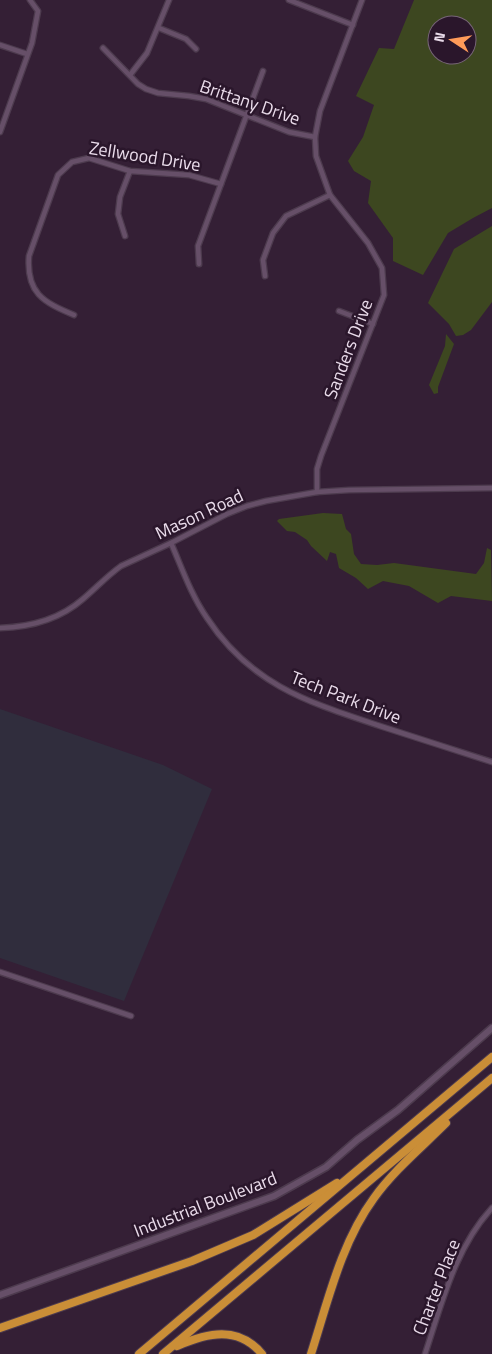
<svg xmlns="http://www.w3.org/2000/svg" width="492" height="1354" font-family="'Titillium Web',sans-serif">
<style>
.industrial{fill:#302d3d}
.green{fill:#3d4720;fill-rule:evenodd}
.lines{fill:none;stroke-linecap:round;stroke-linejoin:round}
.street-casing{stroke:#4d3b4e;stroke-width:7}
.secondary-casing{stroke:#4d3b4e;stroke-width:9}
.highway-casing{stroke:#4d3b4e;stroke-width:10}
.street{stroke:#664f68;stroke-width:4.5}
.secondary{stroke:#664f68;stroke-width:6}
.highway{stroke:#ca8e37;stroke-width:8}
.labels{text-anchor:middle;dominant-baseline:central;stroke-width:5;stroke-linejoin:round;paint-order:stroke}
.street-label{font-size:18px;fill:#eadceb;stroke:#2a162b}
</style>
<rect width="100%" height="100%" fill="#341f35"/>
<path class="industrial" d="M0 709 163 765 212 789 124 1001 0 958Z"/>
<g class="green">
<path d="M414 0H492V208L473 218 448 233 423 275 393 261V238L368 203 371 181 354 171 348 161 363 137 374 105 356 96 379 48 394 49ZM437 25H467V55H437Z"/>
<path d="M492 226V302L471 330 463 335 456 336 449 324 428 303 454 249Z"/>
<path d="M446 334 454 344 438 387V393L434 394 429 385 445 346Z"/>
<path d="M323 513 342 514 346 529 351 534 354 554 361 564 377 565 394 563 476 574 484 563 487 548 491 550 492 601 451 596 438 603 409 586 383 581 368 589 356 578 339 568 336 554 330 552 327 561 311 546 307 540 295 532 287 531 277 521 279 519Z"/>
</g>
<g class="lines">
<defs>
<g id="street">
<path d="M289 0 353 25"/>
<path d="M159 28 186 39 196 49"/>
<path d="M0 45 27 54"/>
<path d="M103 48 138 84 146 89 158 93 189 96 206 99 289 132 315 137"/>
<path d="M130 75 147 53 169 0"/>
<path d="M0 132 32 43 38 11 30 0"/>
<path d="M125 236 118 214 120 197 130 171"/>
<path d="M199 264 198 246 263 71"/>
<path d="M265 276 263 260 273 233 286 216 330 195"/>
<path d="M339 311 373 324"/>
<path d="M74 315C43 302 26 293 29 256L58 175 72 162 89 158 130 171 189 175 221 184"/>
<path d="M317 492V469L321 456 384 295 382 268 368 243 330 195 316 156 315 137 320 111 362 0"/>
<path d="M171 543C182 568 191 595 207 618 251 685 308 702 380 726 417 738 455 750 492 762"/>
<path d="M0 628C31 627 59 620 83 599 96 588 107 576 121 566L171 543 227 514 247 506 266 501 317 492 349 490 492 488"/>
<path d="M0 972 131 1016"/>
<path d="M425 1354C442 1303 455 1248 492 1208"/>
</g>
<path id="secondary" d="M0 1295 274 1196 326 1167 357 1140 398 1110 492 1028"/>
<g id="highway">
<path d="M0 1328 192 1261 253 1235 337 1183"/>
<path d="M177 1346C207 1333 238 1325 262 1354"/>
<path d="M139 1354 492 1057"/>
<path d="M163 1354 492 1078"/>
<path d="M311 1354C328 1301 341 1243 374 1198 394 1170 422 1147 446 1123"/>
</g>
</defs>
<use href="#street" class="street-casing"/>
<use href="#secondary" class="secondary-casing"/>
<use href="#highway" class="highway-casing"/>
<use href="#street" class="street"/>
<use href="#secondary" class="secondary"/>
<use href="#highway" class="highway"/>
</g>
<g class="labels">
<g class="street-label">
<text transform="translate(250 102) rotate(19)">Brittany Drive</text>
<text transform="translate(145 156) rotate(9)">Zellwood Drive</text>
<text transform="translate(348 349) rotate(-69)">Sanders Drive</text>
<text transform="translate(199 514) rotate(-25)">Mason Road</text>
<text transform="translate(346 697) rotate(21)">Tech Park Drive</text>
<text transform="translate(205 1204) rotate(-21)">Industrial Boulevard</text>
<text transform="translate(436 1287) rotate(-69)">Charter Place</text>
</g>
</g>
<g transform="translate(452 40) rotate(282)"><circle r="24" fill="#2a162b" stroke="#776578"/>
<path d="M0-4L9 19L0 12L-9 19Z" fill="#fe9b59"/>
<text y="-8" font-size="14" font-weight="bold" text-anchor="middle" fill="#eadceb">N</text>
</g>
</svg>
